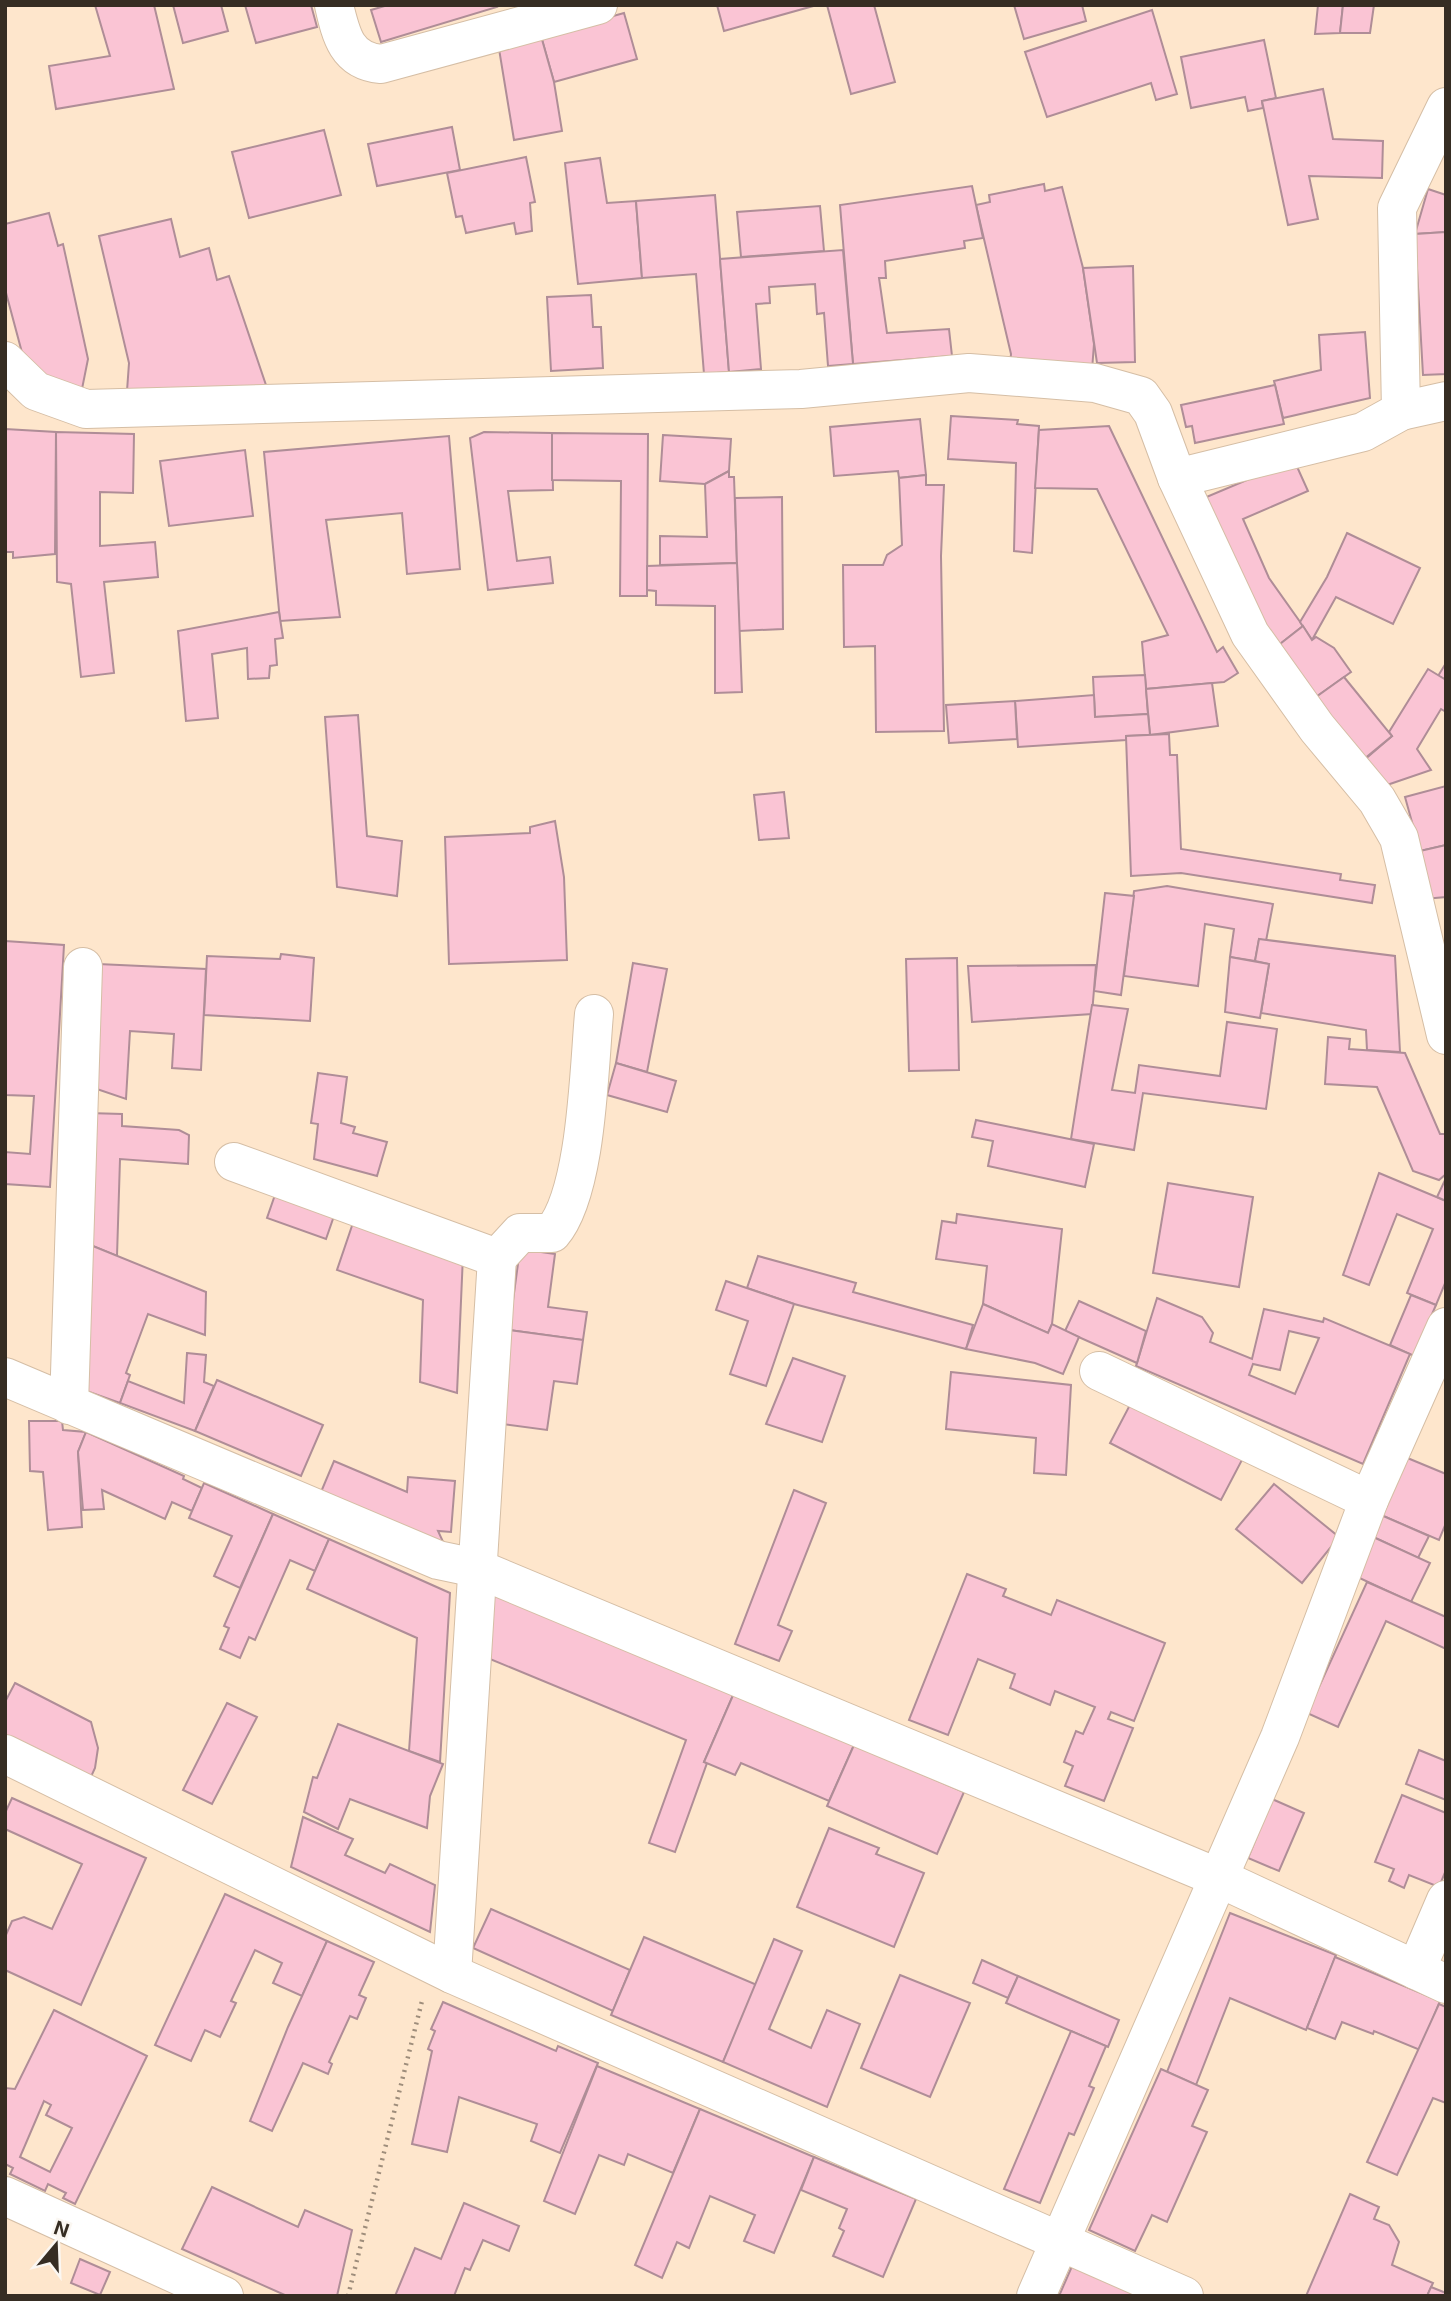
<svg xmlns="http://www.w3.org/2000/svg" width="1451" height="2301" font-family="Inter,sans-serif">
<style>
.building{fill:#fac4d4;stroke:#af8d97;stroke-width:2;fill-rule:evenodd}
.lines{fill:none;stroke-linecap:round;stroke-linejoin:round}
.minor-casing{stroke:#d5bea5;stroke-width:40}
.path{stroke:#9e8d7b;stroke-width:4.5;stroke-dasharray:2 5;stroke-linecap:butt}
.minor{stroke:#fff;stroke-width:38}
</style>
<rect width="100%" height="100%" fill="#fee6cc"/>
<g class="building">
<path d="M95 5H154L174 89 56 109 49 66 110 56Z"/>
<path d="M173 5H221L228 31 183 43Z"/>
<path d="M245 5H311L317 27 256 43Z"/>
<path d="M388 5H496L497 7 381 42 371 10Z"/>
<path d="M717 5H817L724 31Z"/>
<path d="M827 5H874L895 82 851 94Z"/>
<path d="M1014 5H1082L1086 21 1024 39Z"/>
<path d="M1318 5H1343L1340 33 1315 34Z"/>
<path d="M1343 5H1374L1370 33H1340Z"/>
<path d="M1152 10 1177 94 1156 100 1151 83 1047 117 1025 52Z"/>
<path d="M624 13 637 59 554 82 541 36Z"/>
<path d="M541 36 554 82 562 131 514 140 499 49Z"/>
<path d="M1264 40 1276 98 1262 101 1263 108 1248 111 1245 97 1191 108 1181 57Z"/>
<path d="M1323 89 1333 139 1383 141 1382 178 1309 176 1318 219 1288 225 1262 101Z"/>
<path d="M452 127 460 170 377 186 368 144Z"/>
<path d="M324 130 341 195 249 218 232 152Z"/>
<path d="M526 157 535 202 530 203 532 231 516 234 514 223 466 233 462 216 456 217 447 173Z"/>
<path d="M600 158 607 203 636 201 642 278 578 284 565 163Z"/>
<path d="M1044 184 1045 191 1062 187 1083 268 1094 344 1092 370 1010 364 1011 354 976 205 990 202 989 195Z"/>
<path d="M972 186 983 238 964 241 965 248 885 261 886 278H879L887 333 949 329 952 356 853 364 840 205Z"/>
<path d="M1428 189 1446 195V232L1415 234Z"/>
<path d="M715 195 729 372 704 374 696 274 642 278 636 201Z"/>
<path d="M820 206 824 251 741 257 737 212Z"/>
<path d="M49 213 58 246 63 244 88 359 81 394 28 375 5 289V224Z"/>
<path d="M171 219 180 257 209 248 217 280 229 276 268 391H127L129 363 99 236Z"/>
<path d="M1446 232V374L1423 375 1415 234Z"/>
<path d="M843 250 853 364 828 366 824 313 817 314 815 284 769 287 770 303 756 304 761 369 729 372 720 259Z"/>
<path d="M1133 266 1135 362 1097 363 1083 268Z"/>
<path d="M591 295 593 327H601L603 368 551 371 547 297Z"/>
<path d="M1365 332 1370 398 1283 418 1274 381 1321 370 1319 335Z"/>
<path d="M1275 385 1284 424 1195 443 1192 426 1186 427 1181 405Z"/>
<path d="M951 416 1018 420 1017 424 1039 426 1032 553 1014 551 1016 463 948 459Z"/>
<path d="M920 419 926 475 899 478 898 471 834 476 830 427Z"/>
<path d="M1109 426 1217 652 1223 647 1238 673 1224 682 1146 689 1142 642 1168 635 1097 489 1035 488 1039 430Z"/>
<path d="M5 429 56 432 55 554 13 558V552H5Z"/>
<path d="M56 432 134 434 133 493 100 492V546L155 542 158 577 104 582 114 673 81 677 71 584 57 582Z"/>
<path d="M484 432 552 433 553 490 508 491 517 561 550 557 553 583 488 590 470 438Z"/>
<path d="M552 433 648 434 647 596H620L621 481 552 480Z"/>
<path d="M663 435 731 439 729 471 705 484 660 481Z"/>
<path d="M449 436 460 569 407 574 402 513 326 520 340 617 280 621 264 452Z"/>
<path d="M245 450 253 516 169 526 160 461Z"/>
<path d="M1294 460 1308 491 1243 519 1269 578 1303 626 1275 648 1197 501Z"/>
<path d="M729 471V477H734L737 563 660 565V536L707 537 705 484Z"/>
<path d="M926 475V485H944L941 556 944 731 876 732 875 646 844 647 843 565H883L887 555 902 545 899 478Z"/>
<path d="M782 497 783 629 739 631 735 498Z"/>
<path d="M1347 533 1420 568 1393 624 1336 597 1312 640 1300 622 1327 577Z"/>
<path d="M737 563 742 692 715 693V606L656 605V591L647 590V566Z"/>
<path d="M279 612 283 638 275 639 277 665 270 666 269 678 248 679 247 648 212 654 218 718 186 721 178 631Z"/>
<path d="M1303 626 1312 640 1316 637 1334 648 1351 672 1309 702 1271 651Z"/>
<path d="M1446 663V680L1438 676Z"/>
<path d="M1428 669 1446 680V712L1441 709 1417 749 1431 770 1384 786 1363 761 1392 736 1389 732Z"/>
<path d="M1145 675 1148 714 1095 717 1093 677Z"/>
<path d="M1344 677 1392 736 1358 764 1309 702Z"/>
<path d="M1212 683 1218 726 1150 735 1146 689Z"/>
<path d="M1094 695 1095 717 1148 714 1150 735 1126 736V740L1018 747 1015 701Z"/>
<path d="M1015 701 1017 739 949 743 946 705Z"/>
<path d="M358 715 367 836 402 841 397 896 337 887 325 717Z"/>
<path d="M1169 734 1170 755H1177L1181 849 1341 874 1340 880 1375 885 1372 903 1181 873 1131 876 1126 736Z"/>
<path d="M1446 786V845L1420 851 1405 797Z"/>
<path d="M784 792 789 838 759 840 754 795Z"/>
<path d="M555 821 564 877 567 960 449 964 445 837 530 833V827Z"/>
<path d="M1446 845V897L1424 899 1420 851Z"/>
<path d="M1167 886 1273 904 1266 941 1259 939 1255 961 1230 957 1234 929 1205 924 1198 986 1124 976 1134 891Z"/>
<path d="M1105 893 1134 896 1121 995 1094 991Z"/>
<path d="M1259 939 1395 956 1400 1052 1367 1050 1366 1030 1261 1013 1269 964 1255 961Z"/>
<path d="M5 941 64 945 50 1187 5 1184V1152L30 1154 34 1096 5 1095Z"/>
<path d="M281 954 314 958 310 1021 204 1015 207 956 280 959Z"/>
<path d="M1230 957 1269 964 1260 1018 1225 1012Z"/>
<path d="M957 958 959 1070 909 1071 906 959Z"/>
<path d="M633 963 667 969 647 1072 616 1063Z"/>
<path d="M98 964 206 969 201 1070 172 1068 174 1034 130 1031 126 1099 91 1087Z"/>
<path d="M1096 965 1092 1014 972 1022 968 966Z"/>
<path d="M1092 1005 1128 1009 1112 1090 1135 1093 1139 1065 1220 1076 1227 1022 1277 1029 1266 1109 1143 1093 1134 1150 1071 1139Z"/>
<path d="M1328 1037 1350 1039 1349 1049 1405 1053 1440 1134H1446V1174L1439 1180 1413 1171 1377 1087 1325 1084Z"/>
<path d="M616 1063 676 1081 667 1112 607 1095Z"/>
<path d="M318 1073 347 1077 341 1123 355 1127 353 1133 387 1142 377 1176 314 1159 318 1124 311 1123Z"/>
<path d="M88 1113 122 1114V1126L179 1130 189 1135 188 1164 120 1159 117 1256 83 1242Z"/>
<path d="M976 1120 1094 1144 1085 1187 988 1166 993 1141 972 1137Z"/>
<path d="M1379 1173 1446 1201V1281L1436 1305 1407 1293 1433 1229 1397 1214 1369 1285 1343 1275Z"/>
<path d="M1446 1178V1201L1437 1197Z"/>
<path d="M1168 1183 1253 1197 1239 1287 1153 1273Z"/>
<path d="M276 1192 335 1213 326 1239 267 1218Z"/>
<path d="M957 1214 1062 1229 1052 1324 1048 1333 983 1304 987 1266 936 1259 942 1221 956 1223Z"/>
<path d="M355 1217 463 1255 457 1393 420 1382 423 1300 337 1270Z"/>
<path d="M83 1242 206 1292 205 1335 148 1314 126 1373 130 1375 120 1403 78 1388Z"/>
<path d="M520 1249 555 1254 548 1307 587 1312 583 1340 509 1330Z"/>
<path d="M758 1256 856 1283 853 1292 973 1325 966 1349 794 1304 747 1288Z"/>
<path d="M726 1281 794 1304 766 1386 730 1374 748 1321 716 1310Z"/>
<path d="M1411 1295 1436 1305 1414 1356 1390 1345Z"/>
<path d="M1157 1298 1202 1317 1213 1333 1210 1342 1252 1359 1264 1309 1323 1322 1324 1318 1410 1354 1363 1464 1136 1366ZM1289 1331 1319 1338 1295 1394 1249 1375 1253 1364 1280 1370Z"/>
<path d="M1079 1301 1146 1331 1137 1363 1065 1331Z"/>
<path d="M983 1304 1048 1333 1052 1324 1079 1337 1063 1374 1035 1363 966 1349Z"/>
<path d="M509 1330 583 1340 577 1384 554 1381 547 1430 495 1423Z"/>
<path d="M187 1353 206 1355 204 1382 214 1386 195 1431 120 1403 128 1381 184 1403Z"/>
<path d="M793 1358 845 1376 822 1442 766 1424Z"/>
<path d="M951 1372 1071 1385 1066 1475 1034 1473 1036 1438 946 1429Z"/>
<path d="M217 1380 323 1425 301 1476 195 1431Z"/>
<path d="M1132 1401 1243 1458 1221 1500 1110 1443Z"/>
<path d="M29 1421H62L63 1430 86 1432 78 1452 82 1527 48 1530 43 1472 30 1471Z"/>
<path d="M86 1432 184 1476 183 1479 202 1488 192 1511 172 1502 165 1519 102 1490 104 1509 83 1510 78 1452Z"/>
<path d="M1405 1457 1446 1474V1523L1439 1540 1381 1515Z"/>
<path d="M334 1461 407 1492 408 1477 455 1481 451 1532 438 1531 445 1546 321 1492Z"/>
<path d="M204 1483 273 1514 240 1588 214 1576 232 1536 189 1518Z"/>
<path d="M1274 1484 1339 1537 1302 1583 1236 1529Z"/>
<path d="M794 1490 826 1503 778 1625 792 1631 779 1661 735 1644Z"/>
<path d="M273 1514 329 1539 315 1571 290 1560 255 1640 249 1637 240 1658 220 1649 229 1628 224 1626Z"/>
<path d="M1381 1515 1429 1536 1418 1558 1371 1536Z"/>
<path d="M1371 1536 1430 1563 1411 1602 1353 1575Z"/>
<path d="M329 1539 450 1593 440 1762 409 1751 417 1638 307 1589Z"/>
<path d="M967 1574 1006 1589 1003 1596 1051 1615 1057 1600 1165 1643 1134 1721 1111 1712 1108 1719 1133 1728 1104 1801 1065 1786 1073 1766 1064 1762 1076 1731 1083 1734 1095 1707 1055 1691 1050 1705 1010 1688 1015 1674 978 1659 948 1735 909 1720Z"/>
<path d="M1367 1582 1446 1617V1649L1386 1621 1338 1727 1307 1713Z"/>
<path d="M482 1588 734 1693 704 1762 707 1763 675 1852 649 1843 686 1740 478 1654Z"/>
<path d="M15 1683 91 1722 98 1748 95 1768 89 1781 5 1739V1702Z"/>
<path d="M734 1693 854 1745 829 1801 741 1763 735 1775 704 1762Z"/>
<path d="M227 1703 257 1717 212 1804 183 1790Z"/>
<path d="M338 1724 443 1764 430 1796 427 1828 350 1799 338 1829 304 1812 313 1777 317 1778Z"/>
<path d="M854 1745 964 1792 937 1854 827 1806Z"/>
<path d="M1419 1750 1446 1761V1800L1406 1784Z"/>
<path d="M1402 1795 1446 1813V1870L1439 1887 1409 1875 1404 1888 1389 1881 1394 1869 1375 1862Z"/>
<path d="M12 1798 146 1858 81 2005 5 1970V1937L12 1921 24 1917 52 1929 82 1864 5 1829V1813Z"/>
<path d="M1272 1799 1304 1813 1279 1871 1248 1858Z"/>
<path d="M303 1817 353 1839 345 1855 385 1873 390 1864 435 1885 430 1932 291 1867Z"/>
<path d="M829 1828 879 1848 876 1854 924 1873 894 1947 797 1907Z"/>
<path d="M225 1894 327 1941 302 1996 273 1983 282 1963 255 1950 231 2001 236 2003 220 2037 205 2030 191 2061 155 2045Z"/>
<path d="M491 1909 630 1970 613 2011 473 1948Z"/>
<path d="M1230 1913 1336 1955 1306 2030 1230 1998 1196 2085 1167 2072Z"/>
<path d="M644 1937 757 1985 723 2062 611 2015Z"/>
<path d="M774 1939 802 1951 769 2029 811 2048 827 2010 860 2024 827 2107 723 2062Z"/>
<path d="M327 1941 374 1962 359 1995 366 1998 357 2019 350 2016 329 2062 332 2064 328 2074 303 2063 272 2131 250 2121 288 2027Z"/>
<path d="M1335 1957 1440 2001 1420 2050 1374 2031 1373 2034 1342 2022 1335 2039 1307 2028Z"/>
<path d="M982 1960 1018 1976 1008 1998 973 1983Z"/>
<path d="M900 1975 970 2003 930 2097 861 2068Z"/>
<path d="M1018 1976 1119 2020 1108 2047 1006 2003Z"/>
<path d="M443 2002 556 2051 558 2046 598 2063 560 2153 531 2141 537 2124 459 2097 447 2152 412 2144 432 2051 428 2049 435 2031 431 2029Z"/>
<path d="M1439 2004 1446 2007V2103L1433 2098 1397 2175 1367 2162Z"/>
<path d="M54 2010 147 2056 75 2204 63 2198 66 2193 48 2184 45 2191 10 2174 13 2168 5 2164V2088L15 2089ZM44 2101 51 2105 46 2115 72 2128 50 2172 20 2157Z"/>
<path d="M1071 2031 1106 2046 1089 2086 1094 2088 1074 2135 1069 2133 1040 2203 1004 2189Z"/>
<path d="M597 2066 700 2109 673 2173 628 2154 624 2165 599 2155 575 2214 544 2201Z"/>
<path d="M1161 2069 1208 2090 1192 2126 1207 2132 1167 2222 1152 2215 1135 2251 1089 2230Z"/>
<path d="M700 2109 814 2157 774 2253 744 2241 755 2215 710 2196 689 2248 677 2242 662 2278 635 2265Z"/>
<path d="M814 2157 916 2199 883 2277 833 2256 844 2231 839 2228 847 2209 801 2190Z"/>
<path d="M212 2187 298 2227 305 2210 352 2230 337 2296H287L182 2249Z"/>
<path d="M1350 2194 1379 2207 1374 2219 1389 2225 1399 2242 1392 2265 1433 2283 1427 2296H1306Z"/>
<path d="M464 2203 519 2226 509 2251 483 2240 470 2270 465 2268 454 2296H395L415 2248 441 2259Z"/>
<path d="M80 2259 110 2272 100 2295 71 2283Z"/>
<path d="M1073 2264 1144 2296H1059Z"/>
<path d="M1431 2287 1446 2293V2296H1427Z"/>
</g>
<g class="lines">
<defs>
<g id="minor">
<path d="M334 5C341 36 347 61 381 64L598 5"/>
<path d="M5 361 36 391 86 409 801 389 969 373 1095 383 1141 396 1153 413 1177 478 1250 634 1317 728 1377 800 1399 838 1446 1035"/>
<path d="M1401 411 1446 401"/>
<path d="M1177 478 1363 432 1401 411 1397 208 1446 107"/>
<path d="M234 1162 497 1258 452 1974"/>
<path d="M497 1258 520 1233H552C587 1193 589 1068 594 1014"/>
<path d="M1099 1371 1369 1500"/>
<path d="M5 1377 438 1560 476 1568 1219 1878 1446 1984"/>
<path d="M69 1405 83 967"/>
<path d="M5 1754 452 1974 1184 2296"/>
<path d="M1416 1970 1446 1900"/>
<path d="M5 2196 224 2296"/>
<path d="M1036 2296 1280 1737 1369 1500 1446 1327"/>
</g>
</defs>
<use href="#minor" class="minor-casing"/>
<path class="path" d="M348 2296 422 2001"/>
<use href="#minor" class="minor"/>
</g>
<rect width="1451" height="2301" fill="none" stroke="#362d23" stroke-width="14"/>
<g transform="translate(56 2245) rotate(19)" stroke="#fbf7f2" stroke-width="5" paint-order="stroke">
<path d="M0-5L12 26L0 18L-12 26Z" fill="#362d23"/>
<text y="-10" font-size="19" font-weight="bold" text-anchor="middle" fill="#362d23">N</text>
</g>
</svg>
